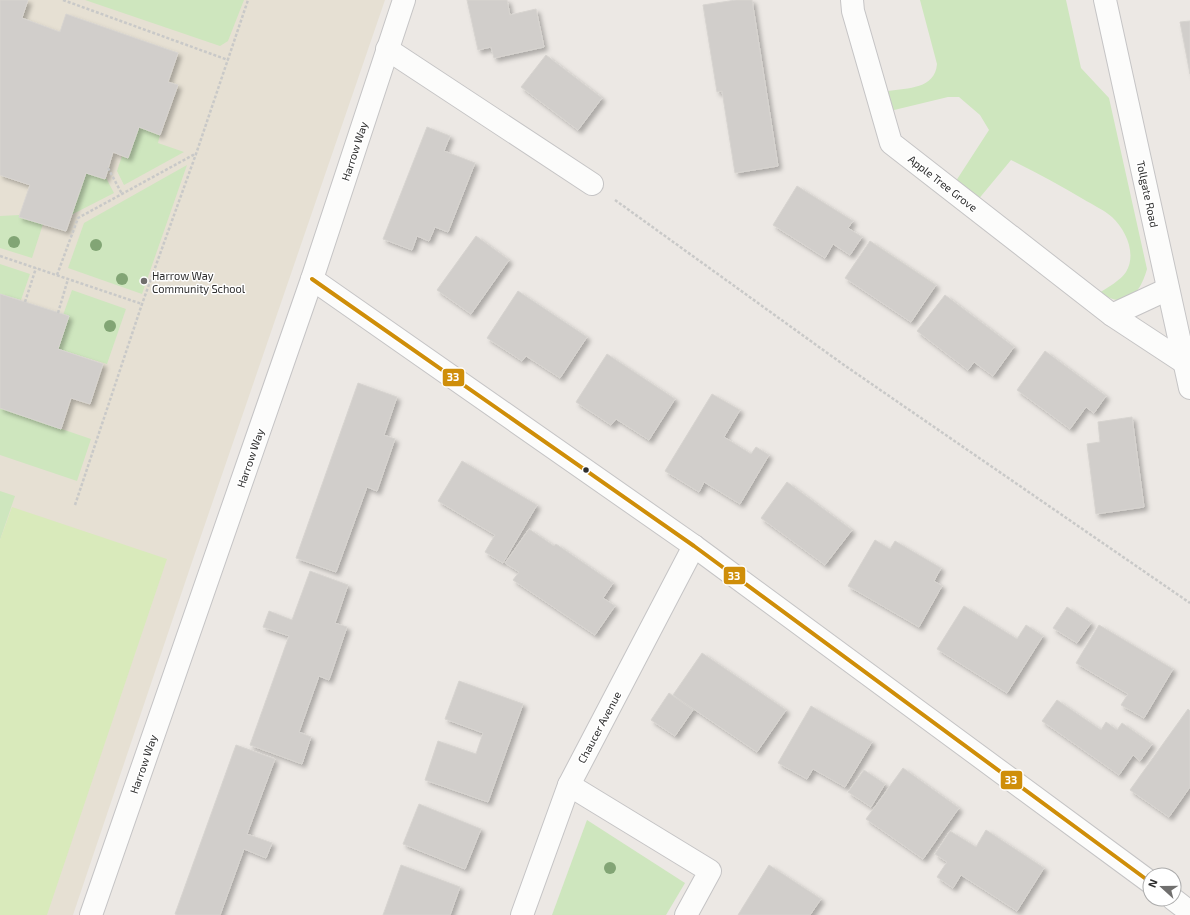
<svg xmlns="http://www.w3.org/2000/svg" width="1190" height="915" font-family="'Exo 2',sans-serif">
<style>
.education{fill:#e6e0d3}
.green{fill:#cee6be}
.pitch{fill:#d9eabb}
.building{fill:#d1cecb;stroke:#d7d4d0;filter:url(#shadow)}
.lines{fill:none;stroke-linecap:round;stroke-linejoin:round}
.street-casing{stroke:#c5c4c5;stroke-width:24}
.path{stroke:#c9c9c8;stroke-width:2.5;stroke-dasharray:3 2;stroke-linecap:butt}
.street{stroke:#fcfcfb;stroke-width:22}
.bus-1-casing{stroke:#fff;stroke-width:7}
.bus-1{stroke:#cf8e09;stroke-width:4}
.tree{fill:#82a575}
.poi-dot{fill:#706f6e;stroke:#fff;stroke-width:1.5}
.bus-dot{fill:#2e2e2e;stroke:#fff;stroke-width:1.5}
.labels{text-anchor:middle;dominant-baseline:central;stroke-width:3;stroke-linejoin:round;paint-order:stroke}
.street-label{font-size:11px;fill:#2e2e2e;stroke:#fff}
.poi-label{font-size:11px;fill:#2e2e2e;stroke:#fff;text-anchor:start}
.line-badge{stroke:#fff;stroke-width:1.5}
.badge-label{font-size:11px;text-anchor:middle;font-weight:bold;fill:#fff}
</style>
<defs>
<filter id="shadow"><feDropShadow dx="3.5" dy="3.5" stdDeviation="2" flood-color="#0004"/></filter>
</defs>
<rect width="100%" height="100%" fill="#ece8e4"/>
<path class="education" d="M0 0H385L192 562 73 915H0Z"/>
<g class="green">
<path d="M85 0H244L228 41 220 46Z"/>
<path d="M920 0H1066L1081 68 1109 98 1147 269C1143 283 1135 302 1117 300 1110 299 1104 295 1099 293 1107 288 1121 280 1126 272 1137 254 1126 230 1112 217 1104 210 1093 205 1083 199 1060 185 1036 172 1011 160L977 201 954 184 989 130 980 115 959 97H948L890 111 888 91C908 88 935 89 937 64Z"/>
<path d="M139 127 160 135 158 143 184 152 124 185 117 171 122 156 128 158Z"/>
<path d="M187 165 142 294 68 268 84 223Z"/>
<path d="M86 173 104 179 105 176 114 193 71 215Z"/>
<path d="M19 215V217L43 224 32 258 0 248V216Z"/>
<path d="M0 264 30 274 21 300 0 294Z"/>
<path d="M72 290 126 309 107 364 58 349 63 315Z"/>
<path d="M0 408 91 439 77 481 0 455Z"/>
<path d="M0 491 15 496 0 540Z"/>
<path d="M587 820 685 883 666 915H552Z"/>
</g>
<path class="pitch" d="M12 507 167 559 47 915H0V540Z"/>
<g class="building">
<path d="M0 0H28L22 18 60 32 66 14 178 53 168 82 178 85 160 135 139 127 128 158 113 152 105 179 86 173 66 231 19 217 30 185 0 175Z"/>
<path d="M467 0H507L510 15 536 9 544 47 494 58 491 47 478 50Z"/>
<path d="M736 0H752L778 166 735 173 722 91 717 92 703 5Z"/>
<path d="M1190 21V74L1180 22Z"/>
<path d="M546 55 602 98 578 130 521 87Z"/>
<path d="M427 127 450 136 444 151 475 163 448 232 435 227 429 241 417 236 412 250 383 239Z"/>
<path d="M797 186 853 221 848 228 862 237 850 255 833 244 825 258 773 225Z"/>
<path d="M476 236 509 260 471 314 437 290Z"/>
<path d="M870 241 936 285 911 322 845 278Z"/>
<path d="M518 291 587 337 560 378 526 356 522 361 487 338Z"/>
<path d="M0 294 69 316 58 349 103 364 90 404 71 398 61 429 0 408Z"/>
<path d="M945 295 1014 347 993 376 974 362 968 370 917 331Z"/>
<path d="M1045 351 1106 396 1094 413 1086 407 1070 429 1017 390Z"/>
<path d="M607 354 675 399 649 440 616 419 611 425 576 402Z"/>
<path d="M358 383 397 397 384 435 395 439 377 491 367 487 336 572 296 558Z"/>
<path d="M712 394 740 410 724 437 751 454 756 447 769 455 740 504 704 482 699 492 665 471Z"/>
<path d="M1132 417 1144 507 1096 514 1087 444 1100 442 1098 422Z"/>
<path d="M462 461 537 505 503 563 485 552 495 535 438 501Z"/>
<path d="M787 482 852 530 825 565 761 518Z"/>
<path d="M529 529 554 546 556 544 613 583 603 598 615 606 595 635 513 580 519 572 505 563Z"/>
<path d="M875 540 890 549 895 541 941 568 934 581 942 586 919 627 848 586Z"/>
<path d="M310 571 348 585 335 623 347 627 329 680 319 676 299 732 311 737 302 764 250 745 289 636 263 627 269 611 292 620Z"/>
<path d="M964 606 1017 639 1026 625 1043 636 1007 693 937 649Z"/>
<path d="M1067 607 1091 623 1077 643 1053 628Z"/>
<path d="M1099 625 1173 669 1144 718 1121 705 1128 694 1076 663Z"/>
<path d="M702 653 786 710 757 752 673 695Z"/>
<path d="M459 681 523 704 488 802 425 780 438 741 476 754 483 733 445 719Z"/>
<path d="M669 693 693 710 675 736 651 720Z"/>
<path d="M1057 700 1101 730 1106 722 1117 730 1122 723 1152 744 1140 761 1133 755 1119 775 1042 721Z"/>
<path d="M811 706 872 742 845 787 813 769 807 779 778 763Z"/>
<path d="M1188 709 1190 711V787L1169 817 1130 790Z"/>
<path d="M236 745 275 759 247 834 272 843 266 858 244 849 220 915H177L175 914Z"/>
<path d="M903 768 959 808 923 859 866 819Z"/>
<path d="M864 770 885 784 871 807 848 792Z"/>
<path d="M419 804 481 829 465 869 403 844Z"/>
<path d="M986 830 1044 868 1017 911 961 875 953 888 937 877 947 862 935 854 950 831 976 847Z"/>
<path d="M401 865 460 887 450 915H383Z"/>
<path d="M769 865 821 899 810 915H738Z"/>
</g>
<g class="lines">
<defs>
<g id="street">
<path d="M852 0 853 11 891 143 1112 315 1185 363"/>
<path d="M1105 0 1190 388"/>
<path d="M387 49 592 184"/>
<path d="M312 279 694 546 1150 882"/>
<path d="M1112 315 1168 289"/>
<path d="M569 785 710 871 686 915"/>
<path d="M1173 899 1190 912"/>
<path d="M91 915 312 279 404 0"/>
<path d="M522 915 569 785 694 546"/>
</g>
</defs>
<use href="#street" class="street-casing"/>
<g class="path">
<path d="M63 0 228 60"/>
<path d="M108 168 122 194"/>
<path d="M615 200 844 365 1190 603"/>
<path d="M0 256 142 304"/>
<path d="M57 275 78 218 195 154"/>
<path d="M25 302 36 268"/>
<path d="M58 313 68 279"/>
<path d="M75 505 142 304 196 154 248 0"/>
</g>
<use href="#street" class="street"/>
<defs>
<path id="bus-1" d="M312 279 694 546 1150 882"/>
</defs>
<use href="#bus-1" class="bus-1-casing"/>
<use href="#bus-1" class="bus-1"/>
</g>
<g class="tree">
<circle cx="14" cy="242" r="6"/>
<circle cx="96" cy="245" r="6"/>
<circle cx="122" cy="279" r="6"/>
<circle cx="110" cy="326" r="6"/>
<circle cx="610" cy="868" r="6"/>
</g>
<circle class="poi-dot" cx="144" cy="281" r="4"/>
<circle class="bus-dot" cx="586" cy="470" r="3.5"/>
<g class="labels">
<g class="street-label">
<text transform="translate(354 151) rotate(-72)">Harrow Way</text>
<text transform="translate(943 183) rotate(38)">Apple Tree Grove</text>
<text transform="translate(1148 194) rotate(78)">Tollgate Road</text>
<text transform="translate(250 458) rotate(-71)">Harrow Way</text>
<text transform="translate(599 727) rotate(-62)">Chaucer Avenue</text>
<text transform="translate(143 764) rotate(-71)">Harrow Way</text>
</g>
<g class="poi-label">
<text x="152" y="275">Harrow Way<tspan x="152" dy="13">Community School</tspan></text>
</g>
</g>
<g class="line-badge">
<rect x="442" y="368" width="23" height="19" rx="4" fill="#cf8e09"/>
<rect x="723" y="566" width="23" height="19" rx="4" fill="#cf8e09"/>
<rect x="1000" y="770" width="23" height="20" rx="4" fill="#cf8e09"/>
</g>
<g class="badge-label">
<text x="453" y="381">33</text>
<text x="734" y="580">33</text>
<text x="1011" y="784">33</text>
</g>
<g transform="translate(1162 887) rotate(291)"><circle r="19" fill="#ffffff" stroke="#ababab"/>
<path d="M0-3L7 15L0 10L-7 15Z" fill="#706f6e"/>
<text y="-6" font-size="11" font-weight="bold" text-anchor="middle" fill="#2e2e2e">N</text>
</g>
</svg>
